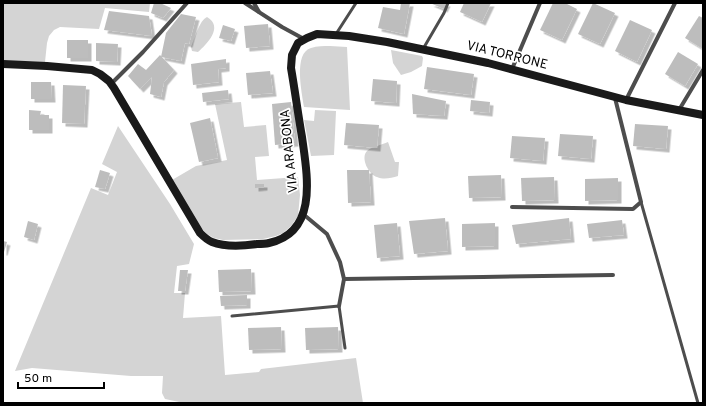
<svg xmlns="http://www.w3.org/2000/svg" width="706" height="406" font-family="Overpass,sans-serif">
<style>
.green{fill:#d4d4d4}
.building{fill:#bdbdbd;filter:url(#shadow)}
.lines{fill:none;stroke-linecap:round;stroke-linejoin:round}
.lane{stroke:#4d4d4d;stroke-width:3}
.street{stroke:#4d4d4d;stroke-width:4}
.secondary{stroke:#1a1a1a;stroke-width:8}
.labels{text-anchor:middle;dominant-baseline:central;stroke-width:3.5;stroke-linejoin:round;paint-order:stroke}
.street-label{font-size:13px;fill:#000;stroke:#fff}
</style>
<defs>
<filter id="shadow"><feDropShadow dx="3.5" dy="3.5" stdDeviation="0" flood-color="#0004"/></filter>
</defs>
<rect width="100%" height="100%" fill="#fff"/>
<g class="green">
<path d="M3 3H150L149 12 105 8 99 29 60 27 54 30 49 36 47 43 45 62 3 61Z"/>
<path d="M207 17C224 27 207 44 198 52L192 51 191 47C195 38 199 21 207 17Z"/>
<path d="M330 46 347 47 350 110 304 107C302 93 293 53 311 48 317 46 324 46 330 46Z"/>
<path d="M391 50 422 56 423 58 422 66 411 72 401 75 393 63Z"/>
<path d="M241 102 244 127 266 125 269 156 255 157 257 180 298 177 300 195 298 216 291 226 283 233 276 236 263 239 223 240 214 238 207 234 200 227 172 180 196 166 227 160 215 104Z"/>
<path d="M315 110 336 111 334 155 311 156 304 120 314 121Z"/>
<path d="M118 126 170 204 194 244 189 264 177 266 174 293H185L183 318 221 316 225 375 259 372 261 369 356 358 363 403H184L165 399 162 393 163 376H131L32 368 15 371 91 188 108 195 117 172 102 164Z"/>
<path d="M388 142 395 162H399L398 176C391 178 384 180 377 177 369 175 360 158 367 151 371 147 382 145 388 142Z"/>
</g>
<g class="building">
<path d="M154 3H160L171 8 163 18 151 13Z"/>
<path d="M401 3H410L404 34 378 28 383 7 400 10Z"/>
<path d="M430 3H447L444 9Z"/>
<path d="M464 3H491L482 22 460 12Z"/>
<path d="M553 3H565L577 9 562 40 540 30Z"/>
<path d="M593 3 615 13 600 44 578 34Z"/>
<path d="M109 11 149 16 152 36 104 30Z"/>
<path d="M181 14 196 17 189 44 185 43 181 61 161 57 166 33Z"/>
<path d="M699 16 703 18V49L685 38Z"/>
<path d="M630 20 652 30 637 62 615 51Z"/>
<path d="M268 24 270 46 246 48 244 26Z"/>
<path d="M223 25 235 29 231 41 219 38Z"/>
<rect x="67" y="40" width="21" height="18"/>
<path d="M96 43 118 44 117 62 96 61Z"/>
<path d="M678 52 698 64 685 86 665 74Z"/>
<path d="M160 55 174 70 164 82 161 97 150 94 152 77 140 89 128 76 138 64 146 70Z"/>
<path d="M226 59V68L218 69 219 82 193 85 191 64Z"/>
<path d="M427 67 474 74 471 95 424 89Z"/>
<path d="M270 71 273 93 248 95 246 73Z"/>
<path d="M373 79 397 81 396 103 371 101Z"/>
<path d="M31 82H51L52 99H31Z"/>
<path d="M63 85 86 86 84 124 62 123Z"/>
<path d="M228 90 229 99 203 102 202 93Z"/>
<path d="M412 94 446 101 444 116 413 114Z"/>
<path d="M471 100 490 102 489 113 470 111Z"/>
<path d="M291 102 295 143 275 145 272 104Z"/>
<path d="M29 110 41 111 40 115H49V130H29Z"/>
<path d="M210 118 218 158 199 162 190 123Z"/>
<path d="M346 123 379 125 377 148 344 145Z"/>
<path d="M635 124 668 126 666 149 633 146Z"/>
<path d="M560 134 593 136 591 159 558 156Z"/>
<path d="M512 136 545 138 543 161 510 158Z"/>
<path d="M100 170 110 173 105 189 95 187Z"/>
<path d="M347 170H369L371 202 348 203Z"/>
<path d="M501 175 502 197 469 198 468 176Z"/>
<path d="M554 177 555 200 522 201 521 178Z"/>
<path d="M618 178V200L585 201V179Z"/>
<path d="M255 184H264V187L255 188Z"/>
<path d="M445 218 448 251 414 254 409 221Z"/>
<path d="M569 218 571 239 516 244 512 225Z"/>
<path d="M622 220 624 235 589 238 587 224Z"/>
<path d="M28 221 38 224 34 240 24 237Z"/>
<path d="M397 223 400 256 377 258 374 225Z"/>
<path d="M495 223V246L462 247V224Z"/>
<path d="M3 241 7 242 4 252H3Z"/>
<path d="M251 269 252 291 219 292 218 270Z"/>
<path d="M180 270H188L185 291H178Z"/>
<path d="M247 295V305L221 306 220 296Z"/>
<path d="M281 327 282 349 249 350 248 328Z"/>
<path d="M338 327 339 349 306 350 305 328Z"/>
</g>
<g class="lines">
<g class="lane">
<path d="M336 34 356 3"/>
<path d="M423 49 444 13 448 3"/>
<path d="M641 202 698 403"/>
<path d="M232 316 339 306 345 348"/>
</g>
<g class="street">
<path d="M245 3 282 27 304 39"/>
<path d="M254 3 259 12"/>
<path d="M512 69 540 3"/>
<path d="M111 84 143 52 187 3"/>
<path d="M626 100 675 3"/>
<path d="M679 110 703 70"/>
<path d="M512 207 633 209 641 202 615 98"/>
<path d="M303 214 327 234 340 262 344 279 339 306"/>
<path d="M344 279 483 277 613 275"/>
</g>
<path class="secondary" d="M3 64 47 66 92 70 100 74 109 81 114 88 200 233C203 236 207 240 212 242 225 247 243 246 257 244 261 244 265 244 269 243 319 232 307 174 302 137 298 114 295 91 291 68L292 55 298 43 307 38 317 34 349 36 387 42 488 63 626 100 703 115"/>
</g>
<g class="labels">
<g class="street-label">
<text transform="translate(507 56) rotate(14)">VIA TORRONE</text>
<text transform="translate(290 151) rotate(-96)">VIA ARABONA</text>
</g>
</g>
<rect width="706" height="406" fill="none" stroke="#000000" stroke-width="8"/>
<path d="M18 382v6h86v-6" fill="none" stroke="#000000" stroke-width="2"/>
<text x="24" y="382" font-size="12" fill="#000000" stroke="#ffffff" stroke-width="3" paint-order="stroke">50 m</text>
</svg>
